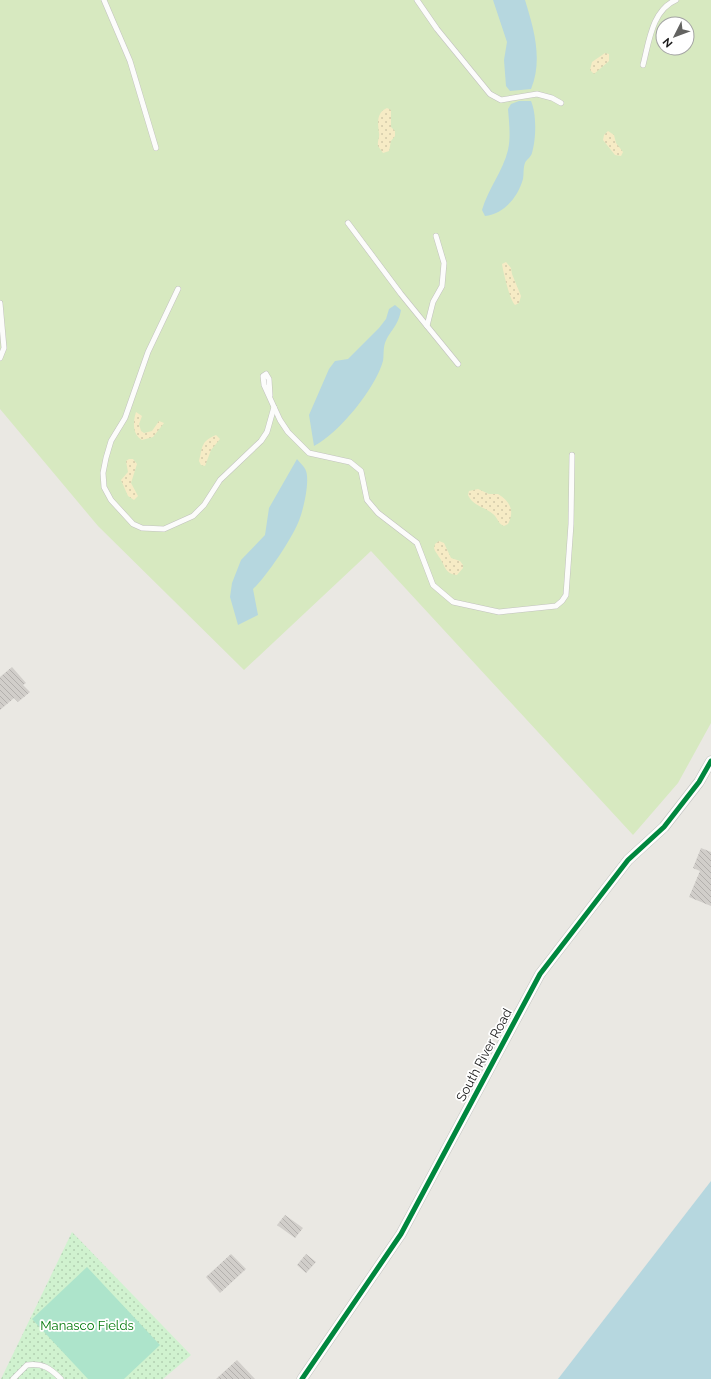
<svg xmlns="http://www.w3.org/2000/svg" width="711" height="1379" font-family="Raleway,sans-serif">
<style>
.grass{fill:#d7e9c0;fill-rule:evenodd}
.sand{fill:url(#sand-dots)}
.park{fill:url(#park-dots)}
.pitch{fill:#ade4cb}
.water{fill:#b6d7df}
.building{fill:url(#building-back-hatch)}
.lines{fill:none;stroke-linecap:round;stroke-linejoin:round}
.lane-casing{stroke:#c2c2bf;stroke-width:6}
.street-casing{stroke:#c2c2bf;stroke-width:11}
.lane{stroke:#fcfcfb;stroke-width:5}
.street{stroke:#fcfcfb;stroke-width:10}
.cycleway-casing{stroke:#fff;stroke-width:8}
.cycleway{stroke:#00873e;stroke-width:5}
.labels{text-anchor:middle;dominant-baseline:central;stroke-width:3.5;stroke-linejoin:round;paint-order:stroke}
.street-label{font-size:13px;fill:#1b1b1b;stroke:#fff}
.park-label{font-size:13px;fill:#087b0f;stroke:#fff}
</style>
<defs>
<pattern id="sand-dots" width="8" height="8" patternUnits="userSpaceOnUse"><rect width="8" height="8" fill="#f6ebc5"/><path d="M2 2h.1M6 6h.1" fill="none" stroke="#d2c9a9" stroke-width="1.8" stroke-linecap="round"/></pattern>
<pattern id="park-dots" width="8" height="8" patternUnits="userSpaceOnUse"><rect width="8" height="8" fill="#d0f2cf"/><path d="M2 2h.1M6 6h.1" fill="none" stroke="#b2cfb1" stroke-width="1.8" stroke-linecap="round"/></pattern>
<pattern id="building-back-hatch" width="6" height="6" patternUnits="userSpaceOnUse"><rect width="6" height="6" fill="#d1ceca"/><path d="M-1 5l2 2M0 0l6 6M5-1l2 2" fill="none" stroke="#b3b0ad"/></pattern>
</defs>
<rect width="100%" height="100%" fill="#eae8e3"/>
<path class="grass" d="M0 0H711V723L678 783 633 835 371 551 244 670 98 526 0 409ZM663 24H687V48H663Z"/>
<g class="sand">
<path d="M605 53 609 54V61L594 74 590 70 592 62Z"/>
<path d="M387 108 391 110V127L395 131V136L391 141 389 151 383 153 378 146C377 141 380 137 379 133 378 123 376 113 387 108Z"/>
<path d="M608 131 614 135 616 143 623 152 621 156 615 155 603 140 604 135Z"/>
<path d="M506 262 511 268 512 274 521 296 519 303 515 305C510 301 503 271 502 264Z"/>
<path d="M136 412 142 416 139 424 141 431 144 433 152 431 159 421 164 423 153 437 142 440C132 434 133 422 136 412Z"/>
<path d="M216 435 220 439 211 450 205 466 201 465 199 461C203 447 200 442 216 435Z"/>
<path d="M129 459H133L137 464 131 483 138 496 134 500 128 496 121 480 128 472 126 461Z"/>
<path d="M478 489 489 494H498C510 501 515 511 508 524L504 526C498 524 498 518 493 514 485 507 473 506 468 495L469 491Z"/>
<path d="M439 541 444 543 451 558 460 561 463 565V568L457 575C444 574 445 564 439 557 437 553 435 552 434 548L435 544Z"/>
</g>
<path class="park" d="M72 1232 191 1355 163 1379H1Z"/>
<path class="pitch" d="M87 1267 160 1345 124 1379H88L32 1319Z"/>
<g class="water">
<path d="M493 0H525C534 29 543 60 531 89L510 91 506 86 504 60 507 42Z"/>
<path d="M519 101H531C537 115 536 139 532 153 531 157 526 160 525 163 523 168 524 174 523 179 518 197 504 214 485 216L482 210C488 189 503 171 508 150 511 137 509 122 508 109L511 104Z"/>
<path d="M395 305 401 310C398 327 390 330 385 343 383 349 384 356 383 361 375 389 339 433 314 446L309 415 329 369 335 361 348 359 379 328 386 319 389 309Z"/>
<path d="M297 459C300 463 305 467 306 471 310 482 303 512 298 523 291 540 266 577 253 589L258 615 238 625 230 597 232 583 241 560 265 535 269 508Z"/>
<path d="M711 1181V1379H558Z"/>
</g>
<g class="building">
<path d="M12 667 26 683 23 685 30 692 18 702 14 698 0 710V677Z"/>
<path d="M701 848 711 852V906L689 897 700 871 693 868Z"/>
<path d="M285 1215 303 1228 295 1238 277 1225Z"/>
<path d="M231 1254 246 1269 220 1293 206 1277Z"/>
<path d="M306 1254 316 1262 306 1273 297 1265Z"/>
<path d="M237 1360 255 1379H216Z"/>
</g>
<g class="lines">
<defs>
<g id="lane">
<path d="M104 0 130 61 156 148"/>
<path d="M417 0 437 29 490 94 501 100 537 94 552 98 561 103"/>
<path d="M643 65C649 42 652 10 676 0"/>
<path d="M348 223 401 294 427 326"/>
<path d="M436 236 444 263 442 286 433 302 427 326 458 364"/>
<path d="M178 289 148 352 125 418 111 441 106 458 103 473 104 487 111 500 133 524 142 528 164 529 193 516 204 505 220 480 261 441 267 432 274 407 264 385 263 376 266 374 269 379 270 396"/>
<path d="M0 303 4 348 0 358"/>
<path d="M274 407 280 420 288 432 309 453 350 462 361 471 367 500 378 513 417 543 433 585 453 602 499 612 556 606 562 601 566 595 571 524 572 455"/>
<path d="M13 1379 27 1365C43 1363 50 1368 61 1379"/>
</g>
<path id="street" d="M302 1379 401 1234 540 974 628 860 664 827 699 782 711 761"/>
</defs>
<use href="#lane" class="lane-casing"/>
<use href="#street" class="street-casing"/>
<use href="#lane" class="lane"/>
<use href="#street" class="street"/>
<defs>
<path id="cycleway" d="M302 1379 401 1234 540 974 628 860 664 827 699 782 711 761"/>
</defs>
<use href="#cycleway" class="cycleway-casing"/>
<use href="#cycleway" class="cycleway"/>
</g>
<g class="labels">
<g class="street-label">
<text transform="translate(484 1055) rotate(-62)">South River Road</text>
</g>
<g class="park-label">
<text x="87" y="1325">Manasco Fields</text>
</g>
</g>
<g transform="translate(675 36) rotate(228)"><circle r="19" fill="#ffffff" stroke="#a4a4a4"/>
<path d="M0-3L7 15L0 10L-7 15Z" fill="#636361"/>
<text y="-6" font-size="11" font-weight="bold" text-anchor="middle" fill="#1b1b1b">N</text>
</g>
</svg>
